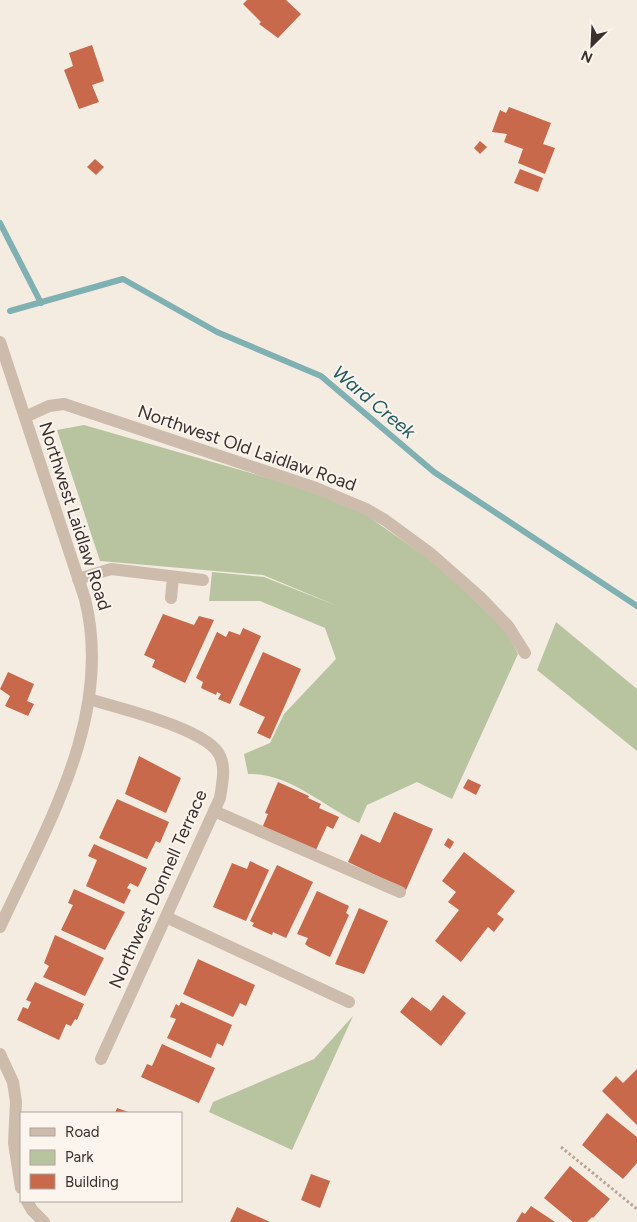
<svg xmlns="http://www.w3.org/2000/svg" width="637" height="1222" font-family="Figtree,sans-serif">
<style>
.green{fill:#b8c4a0}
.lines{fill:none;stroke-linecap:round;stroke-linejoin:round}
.stream{stroke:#7fb0b2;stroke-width:6}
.building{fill:#c8694b}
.path{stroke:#b9a596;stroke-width:3;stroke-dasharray:2.5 2.5;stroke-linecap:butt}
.service{stroke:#cdbbac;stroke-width:12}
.minor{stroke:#cdbbac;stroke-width:12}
.tertiary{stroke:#cdbbac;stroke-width:12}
.labels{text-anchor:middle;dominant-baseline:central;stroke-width:4;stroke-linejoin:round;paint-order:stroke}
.street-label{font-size:18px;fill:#3b302b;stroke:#fbf5ee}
.water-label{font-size:19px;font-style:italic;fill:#1f5a5e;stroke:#fbf5ee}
</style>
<rect width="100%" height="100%" fill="#f4ebe1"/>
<g class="green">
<path d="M84 425 299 487 363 513 441 567 505 630 518 654 452 799 417 782 367 805 359 823C322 806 290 773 248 774L244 754 270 743 284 714 336 659 325 628 260 601H209L212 572 264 577 340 607 263 575 100 561 57 430Z"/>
<path d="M556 622 637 689V751L537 670Z"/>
<path d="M353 1016 292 1150 209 1112 213 1102 314 1059Z"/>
</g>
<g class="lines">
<g class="stream">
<path d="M0 223 41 303"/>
<path d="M10 311 123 279 217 332 321 376 434 472 637 606"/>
</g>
</g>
<g class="building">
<path d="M247 0H286L301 14 278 38 259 24 261 22 243 4Z"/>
<path d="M92 45 104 81 92 85 99 102 79 109 64 70 73 66 69 53Z"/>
<path d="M509 107 551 123 543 144 555 148 545 174 518 163 523 149 504 142 507 134 492 132 500 110 506 113Z"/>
<path d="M480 141 487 147 480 154 474 148Z"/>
<path d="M95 159 104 167 96 175 87 167Z"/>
<path d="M520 169 543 178 538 192 514 183Z"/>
<path d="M163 614 194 625 199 616 214 620 185 683 152 667 155 660 144 655Z"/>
<path d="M243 628 261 636 230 704 218 699 221 694 217 692 216 695 201 688 203 682 196 678 217 632 226 637 229 631 240 635Z"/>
<path d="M263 652 301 669 270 739 257 733 265 717 239 705Z"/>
<path d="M8 672 34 684 27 701 34 704 28 716 5 706 10 696 0 689Z"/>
<path d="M139 756 181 778 166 813 125 794Z"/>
<path d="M468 779 481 785 476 795 463 788Z"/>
<path d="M278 782 309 796 308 798 321 804 319 808 339 817 333 829 327 826 315 852 262 828 268 814 265 813Z"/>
<path d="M117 799 169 822 160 843 156 841 147 859 99 838Z"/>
<path d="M394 812 433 829 406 890 348 862 361 834 380 843Z"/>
<path d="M448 838 454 842 450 849 444 845Z"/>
<path d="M94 844 147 868 138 887 130 883 127 888 131 890 124 904 86 886 97 860 88 856Z"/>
<path d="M464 852 515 891 497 914 504 919 494 932 488 927 461 962 435 941 459 910 448 902 456 892 442 881Z"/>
<path d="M250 861 269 870 246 921 213 907 232 863 247 869Z"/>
<path d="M277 865 313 882 286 938 273 932 272 935 252 926 254 923 250 921Z"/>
<path d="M74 889 125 912 105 950 61 930 73 905 68 903Z"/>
<path d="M317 891 349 906 346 913 349 915 330 957 309 947 305 944 308 938 297 934Z"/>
<path d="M359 908 388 921 364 974 335 964Z"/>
<path d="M55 935 104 958 85 996 43 977 49 966 44 963Z"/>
<path d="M198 959 255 985 246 1006 240 1003 233 1017 183 994Z"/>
<path d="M35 982 84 1004 77 1020 75 1019 71 1026 66 1024 59 1040 17 1020 23 1007 28 1009 31 1002 26 1000Z"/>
<path d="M443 995 466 1013 441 1046 400 1012 412 997 431 1011Z"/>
<path d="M181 1002 232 1025 223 1046 217 1043 211 1058 167 1038 176 1019 170 1017 176 1004 179 1006Z"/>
<path d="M162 1044 215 1068 199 1103 141 1077 147 1064 152 1066Z"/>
<path d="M637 1069V1125L602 1091 616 1076 623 1083Z"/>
<path d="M117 1108 131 1113H115Z"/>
<path d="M607 1113 637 1137V1163L623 1179 582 1145Z"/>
<path d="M570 1166 610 1199 593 1218 592 1217 587 1222H573L544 1198Z"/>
<path d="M311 1174 330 1181 320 1208 301 1200Z"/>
<path d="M531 1206 555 1222H516L522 1212 525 1214Z"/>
<path d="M237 1207 270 1222H230Z"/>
</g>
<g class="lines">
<path class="path" d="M561 1147 637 1209"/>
<g class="service">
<path d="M78 579 111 569 203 580"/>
<path d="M171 598 173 577"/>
<path d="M214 811 400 892"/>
<path d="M0 1054 13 1082 16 1102 14 1143 21 1188"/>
<path d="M27 1201 32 1210 44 1222"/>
</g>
<g class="minor">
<path d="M25 417 49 406 64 404 316 488 366 509 385 520 430 553 480 597 508 626 525 653"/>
<path d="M89 699C118 708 209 729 220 756 226 769 222 784 220 798L101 1059"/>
<path d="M166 917 349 1002"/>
</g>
<path class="tertiary" d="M0 342 85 599C114 715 47 825 0 927"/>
</g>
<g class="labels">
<g class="street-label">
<text transform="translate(247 448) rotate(19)">Northwest Old Laidlaw Road</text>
<text transform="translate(75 516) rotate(72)">Northwest Laidlaw Road</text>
<text transform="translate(158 889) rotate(-66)">Northwest Donnell Terrace</text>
</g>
<g class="water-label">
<text transform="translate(374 402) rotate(40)">Ward Creek</text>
</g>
</g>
<rect x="20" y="1112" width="162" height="90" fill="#fbf5ee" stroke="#aea6a0"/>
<rect x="30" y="1128" width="25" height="8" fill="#cdbbac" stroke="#aea6a0"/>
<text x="65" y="1137" font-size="15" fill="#3b302b">Road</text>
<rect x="30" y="1150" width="25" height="15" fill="#b8c4a0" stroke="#aea6a0"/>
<text x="65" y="1162" font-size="15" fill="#3b302b">Park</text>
<rect x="30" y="1174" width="25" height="15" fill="#c8694b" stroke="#aea6a0"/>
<text x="65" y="1187" font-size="15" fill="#3b302b">Building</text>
<g transform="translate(592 45) rotate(204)" stroke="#fbf5ee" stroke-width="4" paint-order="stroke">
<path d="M0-4L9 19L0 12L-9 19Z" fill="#3b302b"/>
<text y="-8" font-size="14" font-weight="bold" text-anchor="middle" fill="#3b302b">N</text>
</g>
</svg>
